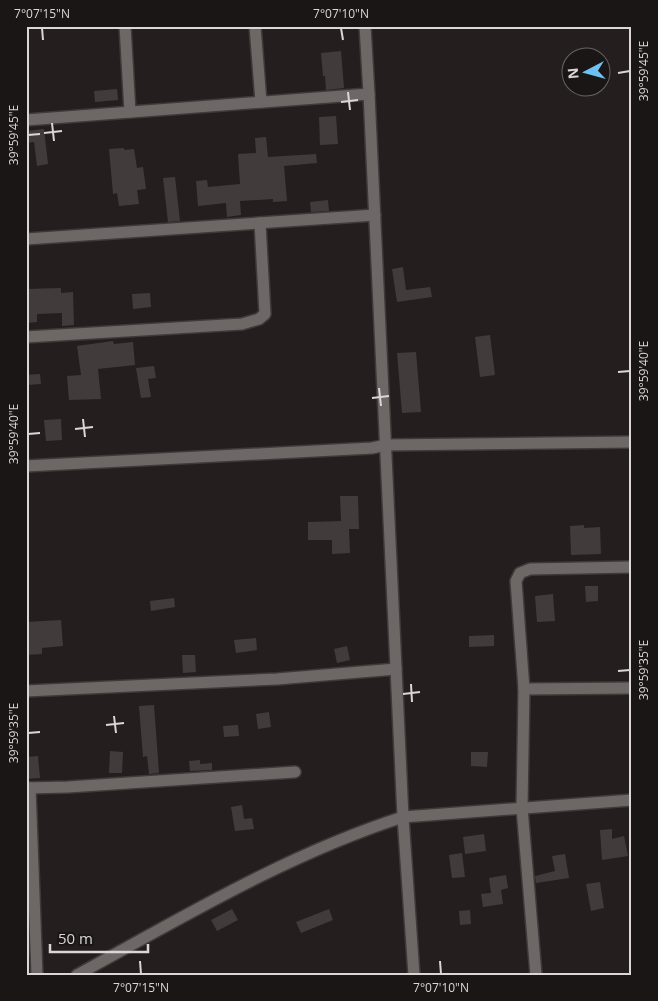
<svg xmlns="http://www.w3.org/2000/svg" width="658" height="1001" font-family="'Open Sans',sans-serif">
<style>
.building{fill:#413c3b}
.lines{fill:none;stroke-linecap:round;stroke-linejoin:round}
.street-casing{stroke:#3e3a39;stroke-width:14}
.street{stroke:#6d6866;stroke-width:11}
.ticks{fill:none;stroke:#dad7d6;stroke-width:2}
.neatline{fill:none;stroke:#dad7d6;stroke-width:2}
.ticks-label{font-size:12px;text-anchor:middle;fill:#dad7d6}
</style>
<rect width="100%" height="100%" fill="#241f1e"/>
<g class="building">
<path d="M341 51 344 88 326 90 325 76H323L321 53Z"/>
<path d="M117 89 118 100 95 102 94 91Z"/>
<path d="M336 116 338 144 320 145 319 117Z"/>
<path d="M44 129 48 164 37 166 34 142 26 143V131Z"/>
<path d="M266 137 268 157 316 154 317 163 284 166 287 201 273 202V199L240 201 241 215 227 217 226 203 198 206 196 181 207 180 208 187 240 184 238 154 256 153 255 138Z"/>
<path d="M124 148V150L134 149 137 168 143 167 146 189 137 190 139 204 119 206 117 193 113 194 109 149Z"/>
<path d="M175 177 180 221 168 222 163 178Z"/>
<path d="M328 200 329 211 311 212 310 202Z"/>
<path d="M403 267 406 290 430 287 432 297 397 302 392 269Z"/>
<path d="M61 288V293L73 292 74 325 62 326V313L37 314V322L26 323V289Z"/>
<path d="M150 293 151 307 133 309 132 294Z"/>
<path d="M490 335 495 375 480 377 475 337Z"/>
<path d="M113 341 114 344 133 342 135 365 98 369 101 399 69 400 67 376 81 375 77 346Z"/>
<path d="M416 352 421 412 402 413 397 353Z"/>
<path d="M154 366 156 378 148 379 151 397 141 398 136 368Z"/>
<path d="M40 374 41 384 26 385V375Z"/>
<path d="M61 419 62 440 46 441 44 420Z"/>
<path d="M340 496H358L359 529H349L350 553 332 554V540H308V522L341 521Z"/>
<path d="M584 525V528L600 527 601 554 571 555 570 526Z"/>
<path d="M585 586H598V601L586 602Z"/>
<path d="M553 594 555 621 537 622 535 596Z"/>
<path d="M174 598 175 607 151 611 150 601Z"/>
<path d="M61 620 63 646 42 648V654L26 655V622Z"/>
<path d="M494 635V646L469 647V636Z"/>
<path d="M256 638 257 650 236 653 234 640Z"/>
<path d="M347 646 350 660 337 663 334 649Z"/>
<path d="M182 655H195L196 672 183 673Z"/>
<path d="M154 705 159 773 149 774 147 756 143 757 139 706Z"/>
<path d="M269 712 271 727 258 729 256 714Z"/>
<path d="M238 725 239 736 224 737 223 726Z"/>
<path d="M110 751 123 752 122 773H109Z"/>
<path d="M471 752H488L487 767 471 766Z"/>
<path d="M38 756 40 778 26 779V757Z"/>
<path d="M200 760V764L212 763V770L190 771 189 761Z"/>
<path d="M242 805 244 819 252 818 254 829 235 831 231 807Z"/>
<path d="M612 829V839L624 836 628 856 602 860 600 830Z"/>
<path d="M484 834 486 851 465 854 463 837Z"/>
<path d="M462 853 465 877 452 878 449 855Z"/>
<path d="M565 854 569 878 536 883 535 876 555 871 552 856Z"/>
<path d="M506 875 508 888 501 890 503 904 483 907 481 894 491 893 489 878Z"/>
<path d="M600 882 604 908 591 911 586 884Z"/>
<path d="M232 909 238 920 217 931 211 920Z"/>
<path d="M329 909 333 920 301 933 296 922Z"/>
<path d="M470 910 471 924 460 925 459 911Z"/>
</g>
<g class="lines">
<defs>
<g id="street">
<path d="M125 26 130 112"/>
<path d="M255 26 261 102"/>
<path d="M365 26 369 94 403 817 414 975"/>
<path d="M26 120 369 94"/>
<path d="M26 239 375 215"/>
<path d="M26 337 242 324 259 319 265 314 260 223"/>
<path d="M26 466 372 448 386 445 632 442"/>
<path d="M524 689 632 688"/>
<path d="M26 691 277 679 396 669"/>
<path d="M26 788 68 787 295 772"/>
<path d="M30 788 37 975"/>
<path d="M77 975C183 917 288 854 403 817L632 800"/>
<path d="M536 975 522 808 524 689 516 581 520 573 530 569 632 567"/>
</g>
</defs>
<use href="#street" class="street-casing"/>
<use href="#street" class="street"/>
</g>
<path class="ticks" d="M42 28 43 40M341 28 343 40M618 73 630 71M348 92 350 110M341 102 358 100M52 123 54 141M44 133 62 131M28 135 40 134M618 372 630 371M379 388 381 406M372 398 389 396M83 419 85 437M75 429 93 427M28 434 40 433M618 671 630 670M411 684 412 702M403 694 420 692M114 716 116 733M106 725 124 723M28 733 40 732M140 961 141 974M440 961 441 974"/>
<rect width="658" height="1001" fill="none" stroke="#1a1615" stroke-width="55"/>
<g transform="translate(586 72) rotate(264)"><circle r="24" fill="#1a1615" stroke="#676362"/>
<path d="M0-4L9 19L0 12L-9 19Z" fill="#6ec2f3"/>
<text y="-8" font-size="14" font-weight="bold" text-anchor="middle" fill="#dad7d6">N</text>
</g>
<path d="M50 944v8h98v-8" fill="none" stroke="#dad7d6" stroke-width="2.5"/>
<text x="58" y="944" font-size="15" fill="#dad7d6" stroke="#1a1615" stroke-width="4" paint-order="stroke">50 m</text>
<rect x="28" y="28" width="602" height="946" class="neatline"/>
<g class="ticks-label">
<text x="42" y="18">7°07'15"N</text>
<text x="341" y="18">7°07'10"N</text>
<text transform="translate(644 71) rotate(-90)" y="4">39°59'45"E</text>
<text transform="translate(14 135) rotate(-90)" y="4">39°59'45"E</text>
<text transform="translate(644 371) rotate(-90)" y="4">39°59'40"E</text>
<text transform="translate(14 434) rotate(-90)" y="4">39°59'40"E</text>
<text transform="translate(644 670) rotate(-90)" y="4">39°59'35"E</text>
<text transform="translate(14 733) rotate(-90)" y="4">39°59'35"E</text>
<text x="141" y="992">7°07'15"N</text>
<text x="441" y="992">7°07'10"N</text>
</g>
</svg>
